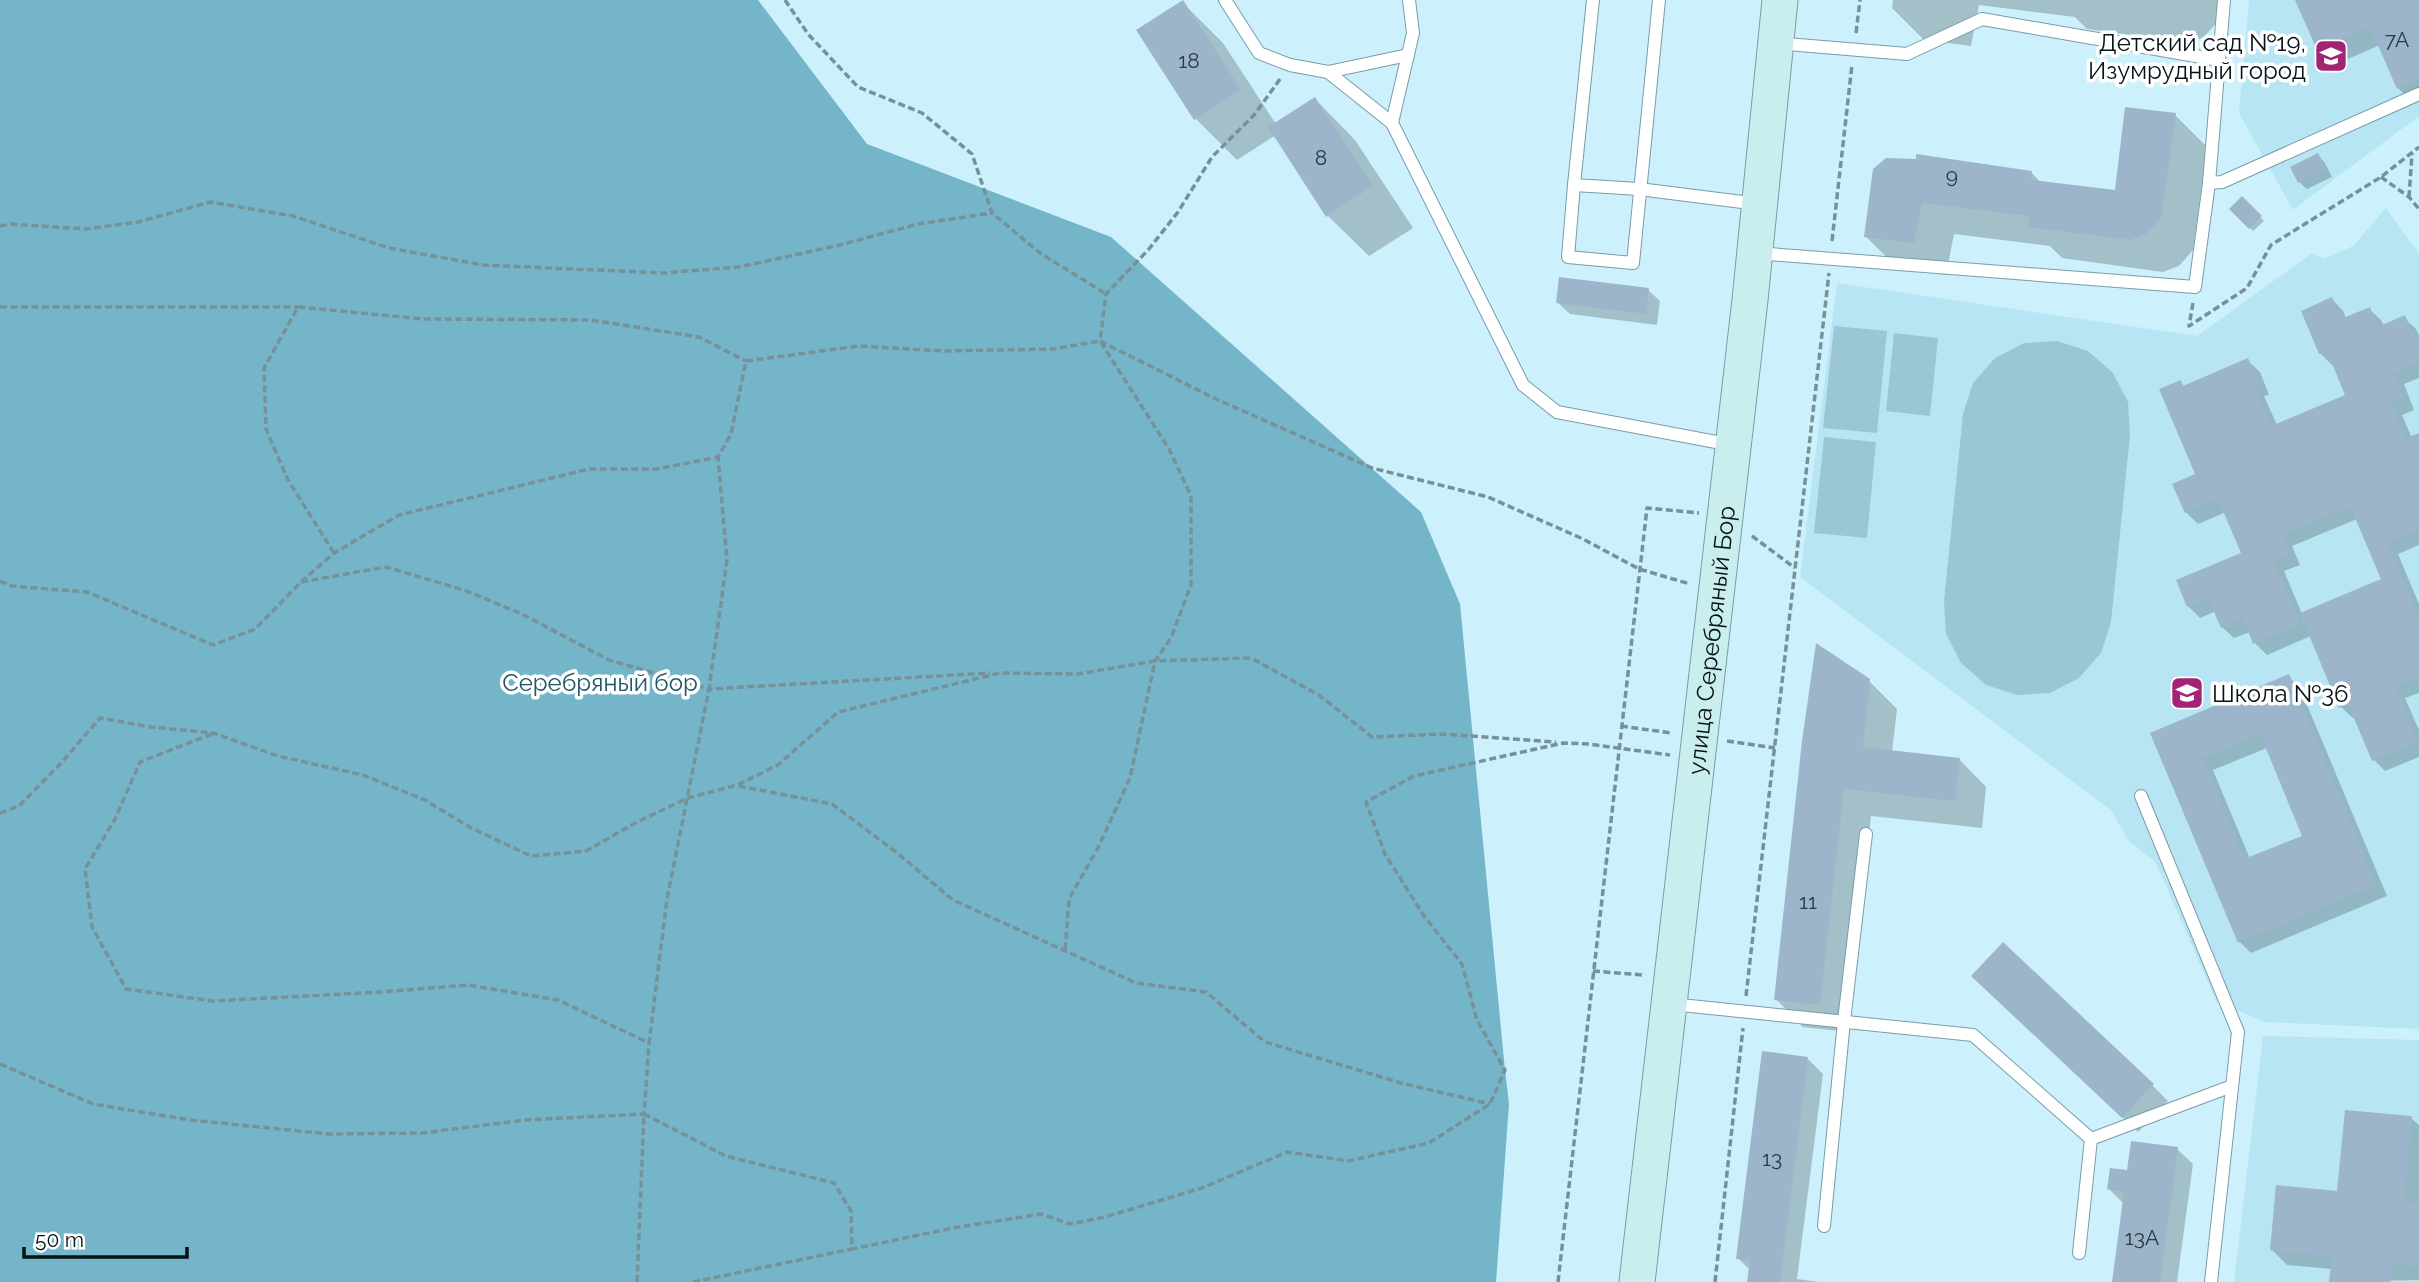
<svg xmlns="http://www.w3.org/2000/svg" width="2419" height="1282" font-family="Raleway,sans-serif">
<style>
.built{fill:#b8e5f3}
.green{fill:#9bc7d5}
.forest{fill:#74b5c9}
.shadow{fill:#0003;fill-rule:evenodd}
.building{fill:#9db5ca;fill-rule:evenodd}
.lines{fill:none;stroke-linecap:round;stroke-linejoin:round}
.lane-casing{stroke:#7a9ca7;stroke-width:14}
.secondary-casing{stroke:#7a9ca7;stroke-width:37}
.path{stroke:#779199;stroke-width:3.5;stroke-dasharray:7 3.5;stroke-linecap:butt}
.lane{stroke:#fff;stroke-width:12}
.secondary{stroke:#caeeed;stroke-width:35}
.labels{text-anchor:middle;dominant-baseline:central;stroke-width:7;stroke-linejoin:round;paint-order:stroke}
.number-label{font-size:21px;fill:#2c3b43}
.poi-label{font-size:24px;fill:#061216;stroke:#fff;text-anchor:end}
.street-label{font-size:24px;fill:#061216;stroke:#fff}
.park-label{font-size:24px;fill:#205665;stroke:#fff}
</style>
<rect width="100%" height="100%" fill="#ccf1fc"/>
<g class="built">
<path d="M2249 0H2419V116L2293 210 2239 113Z"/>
<path d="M2386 208 2419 254V1029L2264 1022 2216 1001 2156 863 2128 840 2111 810 1800 577 1837 283 2197 336 2312 253 2323 259 2353 246Z"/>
<path d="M2263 1036 2419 1040V1282H2234Z"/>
</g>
<g class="green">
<path d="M1834 326 1887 331 1877 433 1823 428Z"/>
<path d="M1894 333 1938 338 1930 416 1886 411Z"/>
<path d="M2057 341 2088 351 2113 373 2128 402 2130 435 2111 622 2101 653 2079 678 2050 693 2017 695 1986 685 1961 663 1946 634 1944 601 1963 414 1973 383 1995 358 2024 343Z"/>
<path d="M1824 437 1876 442 1867 538 1814 533Z"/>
</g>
<path class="forest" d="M0 0H758L867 144 1111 237 1421 512 1460 604 1505 1070 1509 1104 1496 1282H0Z"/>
<g class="shadow">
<path d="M1893 0H2221L2218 21 2204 37 2189 43 2087 29 2075 17 1979 5 1971 46 1924 40 1892 8Z"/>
<path d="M2297 0H2419V101L2414 104 2398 88 2380 45 2334 65 2318 49Z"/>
<path d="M1182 2 1223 43 1276 124 1315 99 1355 140 1413 228 1369 256 1328 216 1276 135 1237 160 1196 119 1138 31Z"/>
<path d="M2175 115 2207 147 2193 250 2179 266 2163 272 2062 258 2050 246 1954 234 1946 275 1899 269 1866 237 1875 170 2031 172 2041 183 2116 192Z"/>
<path d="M2318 155 2325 163 2332 177 2307 189 2299 182Z"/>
<path d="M2242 198 2264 221 2253 231 2232 209Z"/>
<path d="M1648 290 1660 301 1657 325 1570 314 1558 303Z"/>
<path d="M2332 299 2343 311 2346 318 2369 309 2381 320 2384 326 2404 318 2416 329 2419 336V378L2404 384 2414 410 2402 415 2412 438 2419 434V545L2398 554 2419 604V693L2405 698 2419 730V757L2385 771 2374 760 2356 717 2353 718 2341 707 2311 636 2267 655 2255 643 2250 632 2234 638 2222 627 2216 611 2200 618 2188 606 2243 554 2226 512 2198 524 2186 512 2197 475 2180 382 2185 387 2248 361 2260 372 2269 395 2264 396 2277 425 2347 396 2334 364 2332 365 2320 353 2303 312ZM2357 519 2383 580 2302 614 2284 571 2300 565 2292 546Z"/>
<path d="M2288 676 2300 688 2387 896 2251 953 2240 942 2152 734ZM2267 748 2304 837 2250 859 2213 770Z"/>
<path d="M1869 681 1897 709 1892 752 1959 759 1986 787 1982 828 1871 816 1848 1032 1803 1027 1776 999Z"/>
<path d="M1989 991 2152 1085 2168 1101 2138 1132Z"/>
<path d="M1808 1059 1823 1074 1797 1279 1819 1282H1749L1750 1270 1738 1258Z"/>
<path d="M2411 1118 2419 1125V1280L2331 1282 2332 1269 2287 1265 2271 1249 2339 1193Z"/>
<path d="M2177 1149 2193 1164 2177 1282H2114L2124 1204 2109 1189 2129 1172Z"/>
</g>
<g class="building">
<path d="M1183 0 1241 90 1194 120 1136 30Z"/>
<path d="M2295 0H2419V79L2397 89 2370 27 2317 50Z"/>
<path d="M1315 97 1373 186 1326 217 1268 127Z"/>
<path d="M2125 107 2176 113 2161 218 2146 234 2130 240 2028 227 2029 216 1922 203 1914 243 1864 237 1873 169 1886 158 1916 159V154L2032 171 2031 180 2115 190Z"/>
<path d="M2318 153 2326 169 2298 183 2290 167Z"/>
<path d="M2242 196 2262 216 2249 229 2229 209Z"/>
<path d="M1559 277 1649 288 1646 314 1556 303Z"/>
<path d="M2332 297 2341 319 2370 307 2378 327 2405 315 2414 337 2419 335V362L2393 373 2404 398 2391 403 2406 438 2419 433V529L2387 542 2419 617V676L2395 686 2418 741 2372 761 2348 704 2339 708 2300 613 2381 579 2350 506 2282 535 2289 553 2273 560 2301 624 2253 644 2243 618 2221 628 2208 598 2187 607 2176 580 2241 553 2218 499 2185 513 2172 484 2195 474 2159 389 2181 380 2183 386 2248 358 2259 383 2254 385 2271 426 2345 395 2327 351 2319 354 2301 311Z"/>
<path d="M1816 643 1870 679 1863 747 1960 758 1955 801 1844 789 1820 1005 1774 1000 1802 741Z"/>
<path d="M2289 674 2376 885 2238 943 2150 733ZM2260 734 2302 836 2244 859 2202 758Z"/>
<path d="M2003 942 2154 1084 2122 1118 1971 976Z"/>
<path d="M1762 1051 1808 1057 1780 1282H1747L1750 1260 1736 1259Z"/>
<path d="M2345 1110 2412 1116 2404 1201 2419 1203V1267L2392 1264 2390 1282H2329L2332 1256 2270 1250 2276 1185 2337 1191Z"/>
<path d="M2131 1141 2178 1147 2160 1282H2112L2124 1192 2107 1189 2110 1168 2127 1170Z"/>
</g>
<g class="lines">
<defs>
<g id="lane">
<path d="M1225 0 1259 53 1290 65 1328 72 1408 55"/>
<path d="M1593 0 1574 185 1639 189 1758 204"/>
<path d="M1776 43 1907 54 1982 19 2219 60"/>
<path d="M1328 72 1392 123 1523 385 1557 412 1732 445"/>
<path d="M1392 123 1413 33 1409 0"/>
<path d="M2209 183 2222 182 2419 94"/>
<path d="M1574 185 1568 257 1633 263 1659 0"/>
<path d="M1756 253 2195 287 2209 183 2224 0"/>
<path d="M2141 796 2238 1032 2211 1282"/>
<path d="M1671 1004 1973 1035 2091 1139 2232 1086"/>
<path d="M1824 1226 1844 1021 1866 834"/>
<path d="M2079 1253 2091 1139"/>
</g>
<g id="secondary">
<path id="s1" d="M1637 1282 1750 300 1780 0"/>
</g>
</defs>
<use href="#lane" class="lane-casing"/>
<use href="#secondary" class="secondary-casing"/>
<g class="path">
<path d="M785 0 808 34 858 87 922 113 972 154 992 213 1040 253 1106 294"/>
<path d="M1856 33 1860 0"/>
<path d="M1280 79 1255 114 1212 157 1178 212 1149 249 1106 294 1100 341 1216 399 1372 468 1488 497 1583 539 1639 569 1690 584"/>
<path d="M2381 177 2409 197 2419 209"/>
<path d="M2409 197 2412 154"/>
<path d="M0 226 10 224 86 229 138 222 210 202 293 216 389 248 483 265 664 273 739 267 840 245 918 224 992 213"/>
<path d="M1832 241 1852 65"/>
<path d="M2193 303 2189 326 2247 288 2271 245 2381 177 2419 147"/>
<path d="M0 307H298"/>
<path d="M1752 536 1795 568"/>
<path d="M334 553 288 480 266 429 264 368 298 307 424 319 591 320 699 337 746 361"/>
<path d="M0 581 12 586 87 592 213 645 255 629 301 582 386 567 467 591 524 615 609 660 709 689 727 560 718 457"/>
<path d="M301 582 334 553 399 515 589 469H657L718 457 731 434 746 361 859 346 944 351 1053 349 1100 341 1169 449 1191 496V585L1171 638 1155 661 1130 778 1098 848 1069 899 1065 951"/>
<path d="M1621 726 1671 733"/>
<path d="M212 734 140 762 114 821 85 869 92 927 126 989 213 1001 381 992 468 985 558 1000 649 1043 667 899 709 689 990 673"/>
<path d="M1727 741 1775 748"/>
<path d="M739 786 832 804 896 852 953 900 1136 983 1206 992 1265 1042 1401 1083 1490 1104"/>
<path d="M0 813 19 806 62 762 100 718 151 727 213 733 278 756 363 775 425 800 471 828 531 856 586 851 637 822 688 798 737 785 778 765 838 712 1000 673 1078 674 1155 661 1251 658 1319 695 1372 737 1443 734 1556 742"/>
<path d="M1593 971 1643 975"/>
<path d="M1746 996 1829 273"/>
<path d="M0 1064 93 1104 190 1120 330 1134 422 1133 525 1120 644 1114 649 1043"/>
<path d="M637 1282 644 1114 726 1156 834 1183 851 1211 852 1249 953 1228 1041 1214 1070 1224 1105 1217 1202 1188 1287 1152 1348 1161 1429 1143 1490 1104 1505 1070 1477 1020 1462 964 1424 916 1385 854 1366 802 1414 776 1563 743 1588 744 1670 755"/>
<path d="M693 1282 852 1249"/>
<path d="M1558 1282 1647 508 1699 513"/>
<path d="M1715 1282 1743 1028"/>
</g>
<use href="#lane" class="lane"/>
<use href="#secondary" class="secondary"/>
</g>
<defs>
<symbol id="school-square" viewBox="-11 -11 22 22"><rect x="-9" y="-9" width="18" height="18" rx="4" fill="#a32475" stroke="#fff"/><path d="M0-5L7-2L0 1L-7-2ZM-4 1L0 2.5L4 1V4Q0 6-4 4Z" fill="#fff"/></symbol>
</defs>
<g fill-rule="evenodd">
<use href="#school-square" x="2312" y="37" width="38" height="38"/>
<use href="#school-square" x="2168" y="674" width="38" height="38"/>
</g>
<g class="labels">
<g class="number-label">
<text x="2397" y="39">7А</text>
<text x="1189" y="60">18</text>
<text x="1321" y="157">8</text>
<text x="1952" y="175">9</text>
<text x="1808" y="901">11</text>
<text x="1772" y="1158">13</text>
<text x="2142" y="1237">13А</text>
</g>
<g class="poi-label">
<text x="2306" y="42">Детский сад №19,<tspan x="2306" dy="28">Изумрудный город</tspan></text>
<text x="2212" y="693" text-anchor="start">Школа №36</text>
</g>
<g class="street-label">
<text stroke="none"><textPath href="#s1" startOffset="646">улица Серебряный Бор</textPath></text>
</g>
<g class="park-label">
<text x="600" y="682">Серебряный бор</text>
</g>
</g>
<path d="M24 1247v10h163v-10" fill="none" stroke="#061216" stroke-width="3.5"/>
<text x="35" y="1247" font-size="21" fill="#061216" stroke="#ffffff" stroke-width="5" paint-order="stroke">50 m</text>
</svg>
